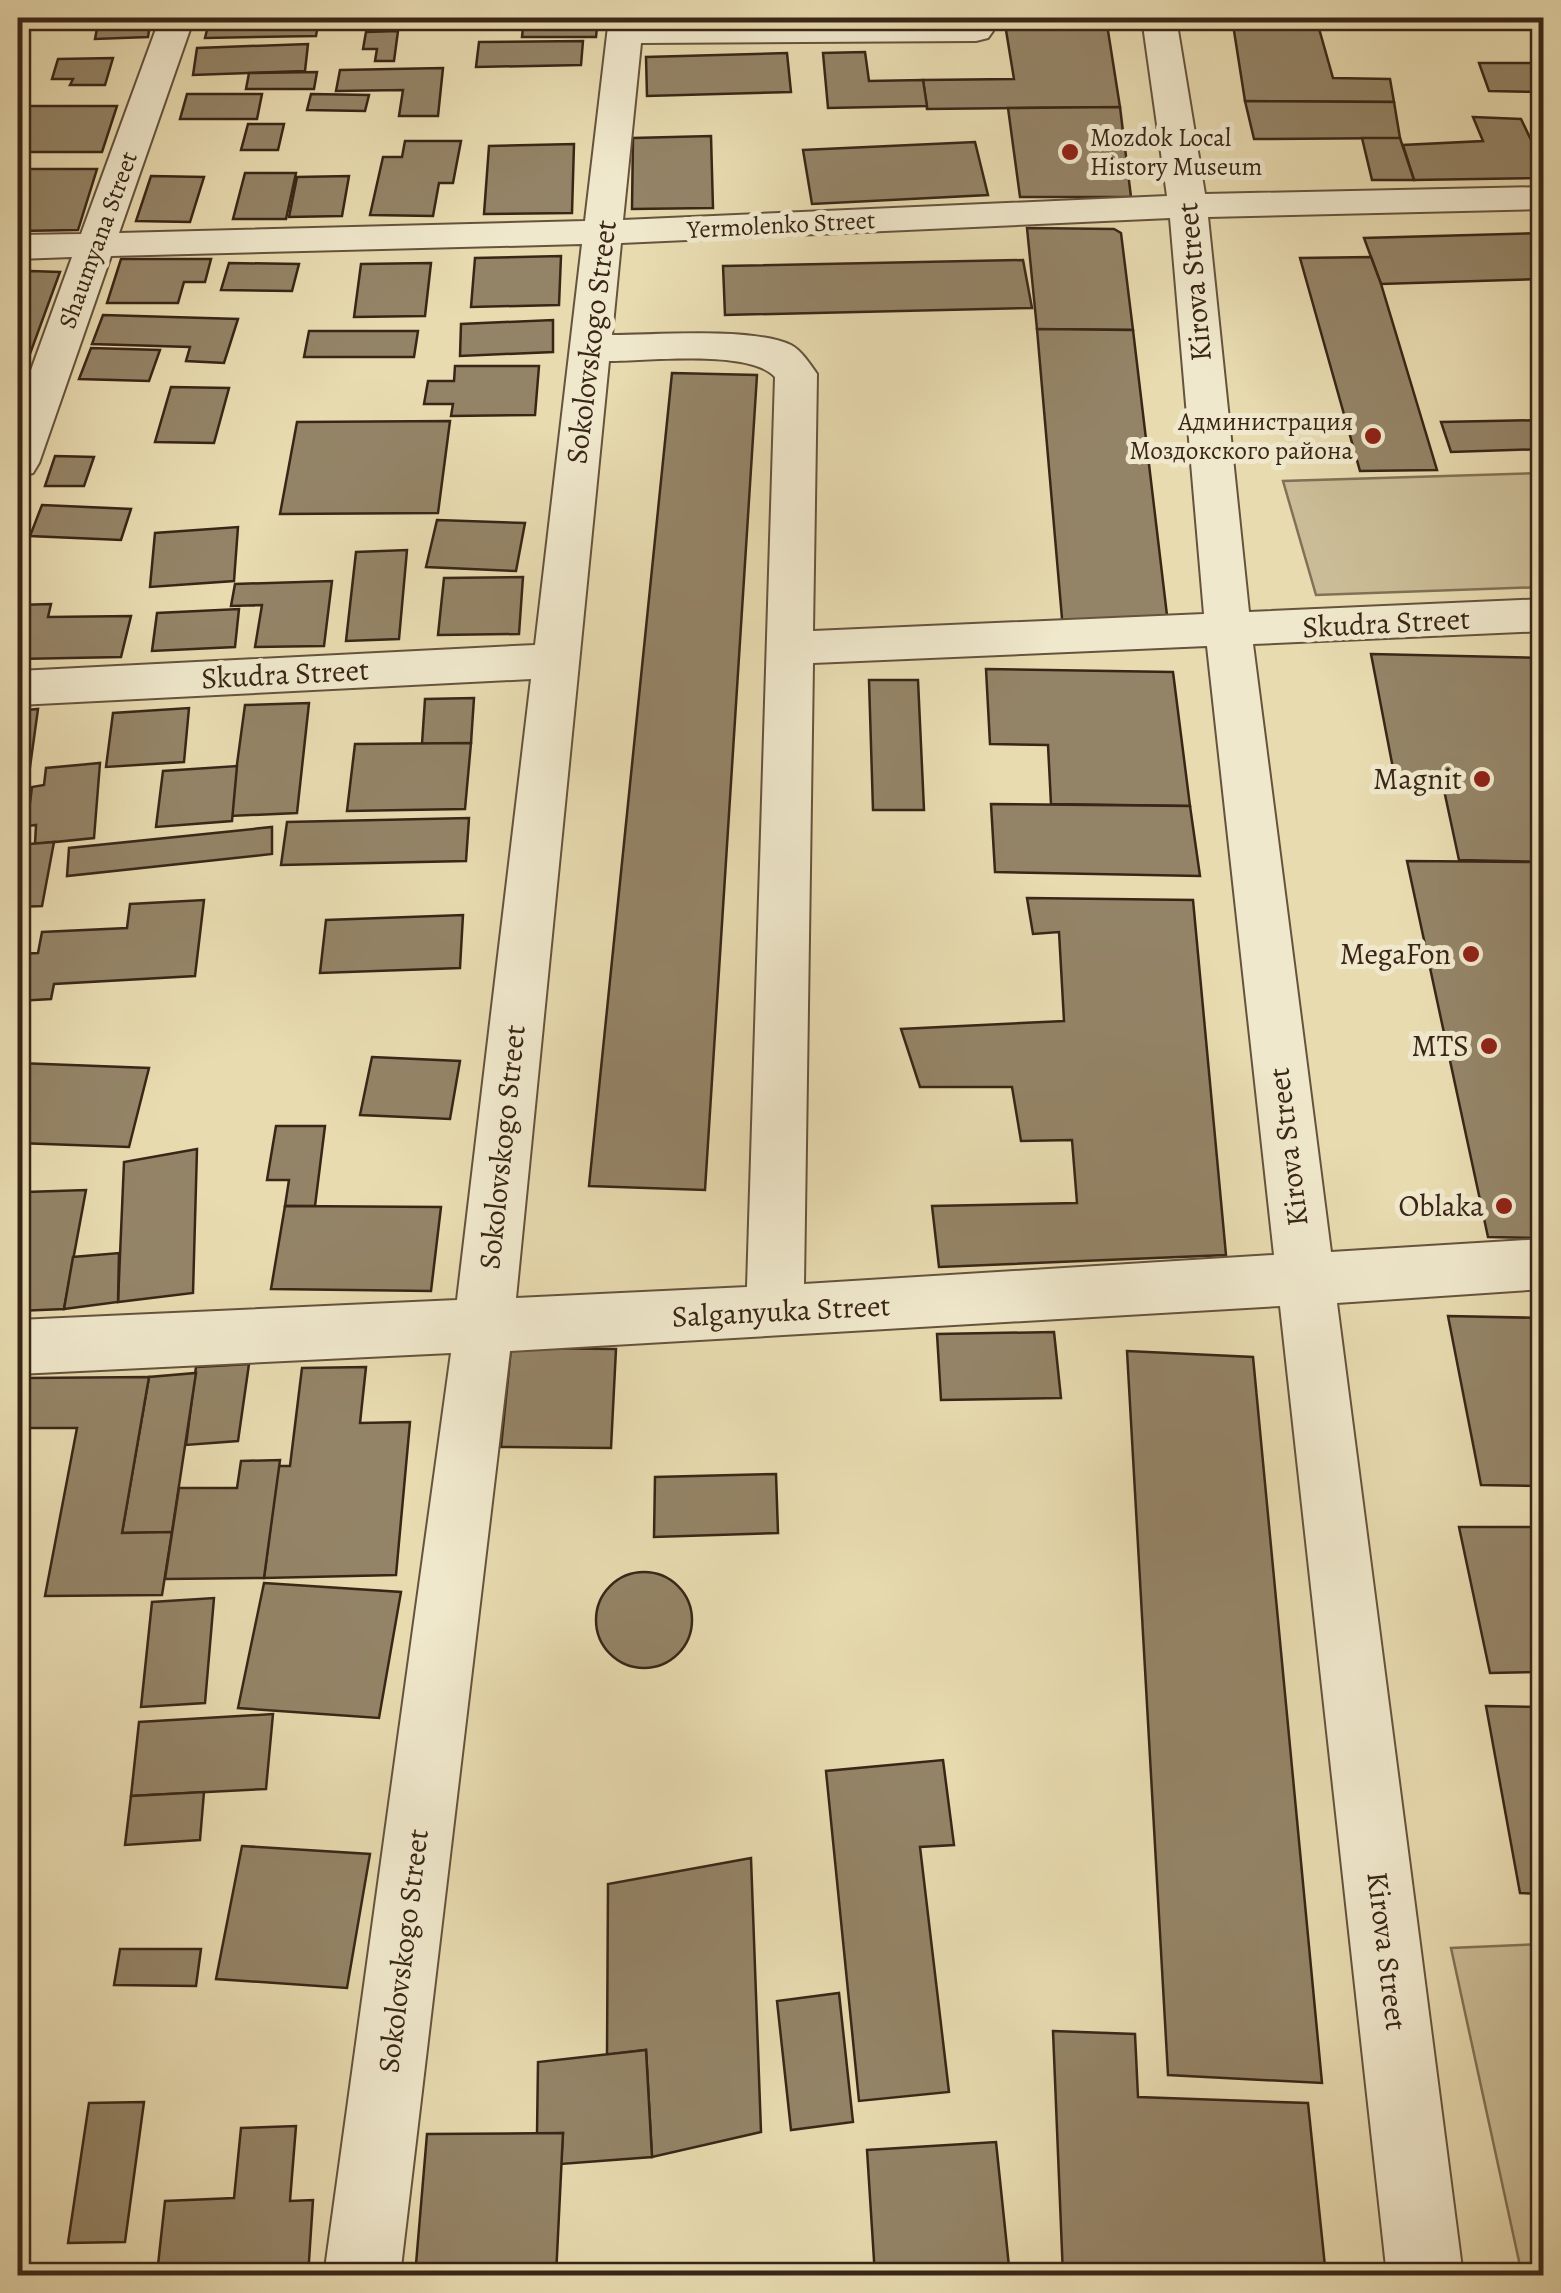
<svg xmlns="http://www.w3.org/2000/svg" width="1561" height="2293" font-family="Alegreya,serif">
<style>
.green{fill:#cabc96;stroke:#827156;stroke-width:2.5}
.building{fill:#948467;stroke:#392617;stroke-width:2.5}
.lines{fill:none;stroke-linecap:round;stroke-linejoin:round}
.minor-casing{stroke:#65533d;stroke-width:4}
.minor{fill:#f0e8cc;fill-rule:evenodd}
.poi-dot{fill:#8f2418;stroke:#f0e8cc;stroke-width:4}
.labels{text-anchor:middle;dominant-baseline:central;stroke-width:10;stroke-linejoin:round;paint-order:stroke}
.far-poi-label{font-size:25px;fill:#392617;stroke:#f0e8cc;text-anchor:start}
.far-street-label{font-size:25px;fill:#392617;stroke:#f0e8cc}
.street-label{font-size:30px;fill:#392617;stroke:#f0e8cc}
.poi-label{font-size:30px;fill:#392617;stroke:#f0e8cc;text-anchor:end}
</style>
<rect width="100%" height="100%" fill="#e8dbb0"/>
<filter id="stains"><feTurbulence type="fractalNoise" baseFrequency=".002" numOctaves="4"/><feColorMatrix values="0 0 0 0 .2 0 0 0 0 .09 0 0 0 0 .02 0 0 0 .5 -.17"/></filter>
<radialGradient id="worn" r=".72"><stop offset=".6" stop-color="#630" stop-opacity="0"/><stop offset="1" stop-color="#630" stop-opacity=".3"/></radialGradient>
<g class="green">
<path d="M1543 473V587L1316 595 1283 481Z"/>
<path d="M1543 1944V2275H1522L1451 1948Z"/>
</g>
<g class="building">
<path d="M99 18H151L148 37 95 39Z"/>
<path d="M210 18H319L316 36 205 38Z"/>
<path d="M524 18H598L596 37H522Z"/>
<path d="M1004 18H1106L1120 107 927 109 923 80 1014 79Z"/>
<path d="M1232 18H1305L1307 25H1318L1333 78 1390 79 1394 102 1245 101Z"/>
<path d="M1430 18H1488L1491 26 1436 29Z"/>
<path d="M398 31 394 61H375L377 49H363L366 32Z"/>
<path d="M583 41 581 65 476 67 479 42Z"/>
<path d="M308 44 305 71 193 75 197 48Z"/>
<path d="M865 52 869 81 923 80 927 106 828 108 823 53Z"/>
<path d="M787 53 791 92 647 96 646 57Z"/>
<path d="M113 58 105 85H70L73 79H52L58 59Z"/>
<path d="M1479 63H1544V92L1489 91Z"/>
<path d="M443 68 438 116H399L403 90 336 91 340 70Z"/>
<path d="M317 72 314 89H246L249 73Z"/>
<path d="M187 94H262L257 119H180Z"/>
<path d="M311 94 369 95 365 111 307 110Z"/>
<path d="M1245 101 1394 102 1400 138 1254 139Z"/>
<path d="M30 106H117L102 152H18V127H23Z"/>
<path d="M1120 107 1131 197H1020L1008 108Z"/>
<path d="M1473 117 1521 119 1544 167V178L1414 180 1403 145 1483 141Z"/>
<path d="M248 124H284L278 150H241Z"/>
<path d="M711 136 713 208 632 209 633 138Z"/>
<path d="M1362 138H1400L1414 180H1372Z"/>
<path d="M405 141H461L453 183H439L433 216 370 215 383 157H402Z"/>
<path d="M975 142 988 195 812 204 803 150Z"/>
<path d="M574 144 572 213 484 214 489 146Z"/>
<path d="M18 169H97L78 230 18 231Z"/>
<path d="M245 173H296L286 219H233Z"/>
<path d="M151 176 204 177 190 222 136 221Z"/>
<path d="M349 176 342 216 289 217 297 177Z"/>
<path d="M1027 228 1114 229 1121 233 1133 330 1037 329Z"/>
<path d="M1544 233V279L1381 284 1364 238Z"/>
<path d="M561 256 559 305 471 307 475 258Z"/>
<path d="M1371 257 1381 284 1437 470 1360 471 1300 258Z"/>
<path d="M121 259H211L205 282H184L178 303H107Z"/>
<path d="M1023 260 1032 308 725 315 723 266Z"/>
<path d="M229 263 299 264 292 291 221 290Z"/>
<path d="M431 263 425 316 354 317 361 264Z"/>
<path d="M30 271 60 272 27 362H18V294H21Z"/>
<path d="M103 315 238 319 224 363 186 361 190 347 92 344Z"/>
<path d="M553 320V352L460 356 461 324Z"/>
<path d="M1037 329 1133 330 1169 632 1063 630Z"/>
<path d="M309 331H418L414 357H304Z"/>
<path d="M91 348 160 350 149 381 79 379Z"/>
<path d="M455 366H539L535 415 451 416 453 404H424L428 381H454Z"/>
<path d="M672 373 757 375 705 1190 589 1186Z"/>
<path d="M171 387 229 388 214 443 155 442Z"/>
<path d="M1544 420V449L1451 452 1441 422Z"/>
<path d="M450 421 438 513 280 514 297 422Z"/>
<path d="M55 456 94 457 84 486H45Z"/>
<path d="M42 505 131 509 121 540 30 536Z"/>
<path d="M437 520 525 523 516 571 426 567Z"/>
<path d="M238 527 234 581 150 587 155 533Z"/>
<path d="M407 550 399 639 346 641 356 552Z"/>
<path d="M523 577 519 634 438 635 444 578Z"/>
<path d="M332 581 324 646 255 647 262 605 231 606 235 584Z"/>
<path d="M51 604 48 617 131 616 121 657 18 659V605Z"/>
<path d="M239 609 235 647 152 651 157 613Z"/>
<path d="M1371 654 1544 658V862L1459 860 1444 790 1397 789Z"/>
<path d="M986 669 1173 672 1190 806 1051 804 1048 745 990 744Z"/>
<path d="M869 680H918L924 810H873Z"/>
<path d="M474 698 471 743 422 744 425 699Z"/>
<path d="M309 703 297 813 230 816 245 705Z"/>
<path d="M189 708 184 762 106 767 113 713Z"/>
<path d="M38 709 30 767 18 768V711Z"/>
<path d="M471 743 465 809 347 811 355 744Z"/>
<path d="M100 763 94 838 35 844 36 825 27 826 32 787 44 785 46 768Z"/>
<path d="M237 766 232 821 156 827 163 771Z"/>
<path d="M991 804 1190 806 1200 876 995 872Z"/>
<path d="M469 818 466 861 281 865 287 822Z"/>
<path d="M272 827V854L67 876 69 848Z"/>
<path d="M54 842 42 906 18 907V845Z"/>
<path d="M1407 861 1532 862 1544 907V1238L1488 1237Z"/>
<path d="M1027 898 1193 900 1226 1255 939 1267 932 1206 1077 1203 1072 1140 1021 1141 1012 1087H920L901 1029 1064 1021 1059 932 1033 934Z"/>
<path d="M204 900 195 976 54 984 51 999 18 1001V954L38 953 42 932 127 928 130 904Z"/>
<path d="M463 915 460 968 320 973 326 920Z"/>
<path d="M372 1057 460 1061 450 1119 360 1115Z"/>
<path d="M18 1063 149 1068 129 1147 18 1143Z"/>
<path d="M276 1126H325L315 1206H285L289 1180H267Z"/>
<path d="M197 1149 193 1293 118 1302 124 1162Z"/>
<path d="M86 1190 64 1309 18 1311V1232L26 1192Z"/>
<path d="M285 1206 441 1207 431 1291 271 1289Z"/>
<path d="M119 1253 118 1302 64 1309 73 1257Z"/>
<path d="M1448 1316 1544 1318V1486L1481 1485Z"/>
<path d="M1054 1332 1061 1398 941 1400 937 1334Z"/>
<path d="M511 1348 616 1349 611 1448 501 1447Z"/>
<path d="M1127 1351 1253 1357 1322 2083 1168 2075Z"/>
<path d="M249 1364 238 1441 186 1445 196 1367Z"/>
<path d="M366 1367 360 1423 410 1422 396 1575 264 1578 278 1466H290L302 1368Z"/>
<path d="M196 1373 172 1532 122 1533 149 1377Z"/>
<path d="M149 1377 122 1533 172 1532 162 1595 45 1596 77 1428H18L27 1378Z"/>
<path d="M280 1460 264 1578 165 1579 179 1488H237L241 1461Z"/>
<path d="M776 1474 778 1533 654 1537 655 1477Z"/>
<path d="M1459 1527H1544V1672L1490 1673Z"/>
<circle cx="644" cy="1620" r="48"/>
<path d="M264 1583 401 1592 379 1718 238 1708Z"/>
<path d="M214 1598 205 1703 141 1707 152 1602Z"/>
<path d="M1486 1706 1544 1707V1894L1520 1893Z"/>
<path d="M273 1714 266 1789 131 1796 139 1722Z"/>
<path d="M943 1760 954 1845 920 1847 949 2092 859 2101 826 1771Z"/>
<path d="M204 1792 200 1840 125 1845 131 1796Z"/>
<path d="M242 1846 370 1854 347 1988 216 1979Z"/>
<path d="M751 1858 761 2132 652 2157 646 2050 607 2055 608 1884Z"/>
<path d="M120 1949H201L196 1986 114 1985Z"/>
<path d="M839 1993 853 2122 791 2130 777 2001Z"/>
<path d="M1053 2031 1135 2034 1138 2097 1308 2103 1326 2276H1063Z"/>
<path d="M646 2050 652 2157 561 2164 563 2133 537 2134 538 2062Z"/>
<path d="M144 2102 125 2242 68 2243 89 2103Z"/>
<path d="M296 2126 290 2201 313 2200 308 2276H109L110 2268 158 2265 165 2201 234 2198 241 2128Z"/>
<path d="M563 2133 556 2276H415L427 2134Z"/>
<path d="M996 2142 1010 2276H875L867 2150Z"/>
</g>
<g class="lines">
<defs>
<path id="minor" d="M160 18H194L119 233 585 221 609 18H643V22L976 21 988 24 993 31 988 38 976 41 641 43 623 220 1167 196 1142 18H1176L1205 194 1544 187V209L1208 217 1249 612 1544 599V631L1253 644 1331 1252 1544 1239V1289L1337 1303 1463 2276H1387L1280 1306 510 1351 400 2276H324L451 1353 18 1374V1320L457 1300 531 679 18 705V671L535 645 582 244 111 256 39 463 33 473 18 477V406L72 257 18 259V235L81 234ZM1170 218 1204 614 813 631 817 374C810 364 801 350 791 345 753 327 655 335 612 335L621 243ZM609 361C648 361 750 349 775 377L747 1287 516 1298ZM1207 646 1274 1255 804 1284 813 663Z"/>
</defs>
<use href="#minor" class="minor-casing"/>
<use href="#minor" class="minor"/>
</g>
<g class="poi-dot">
<circle cx="1070" cy="152" r="10"/>
<circle cx="1373" cy="436" r="10"/>
<circle cx="1482" cy="779" r="10"/>
<circle cx="1471" cy="954" r="10"/>
<circle cx="1489" cy="1046" r="10"/>
<circle cx="1504" cy="1206" r="10"/>
</g>
<g class="labels">
<g class="far-poi-label">
<text x="1090" y="138">Mozdok Local<tspan x="1090" dy="29">History Museum</tspan></text>
<text x="1353" y="422" text-anchor="end">Администрация<tspan x="1353" dy="29">Моздокского района</tspan></text>
</g>
<g class="far-street-label">
<text transform="translate(781 225) rotate(-3)">Yermolenko Street</text>
<text transform="translate(98 240) rotate(-70)">Shaumyana Street</text>
</g>
<g class="street-label">
<text transform="translate(1194 282) rotate(-95)">Kirova Street</text>
<text transform="translate(591 342) rotate(-83)">Sokolovskogo Street</text>
<text transform="translate(1386 623) rotate(-3)">Skudra Street</text>
<text transform="translate(285 674) rotate(-3)">Skudra Street</text>
<text transform="translate(502 1147) rotate(-84)">Sokolovskogo Street</text>
<text transform="translate(1288 1147) rotate(-97)">Kirova Street</text>
<text transform="translate(781 1311) rotate(-3)">Salganyuka Street</text>
<text transform="translate(403 1951) rotate(-83)">Sokolovskogo Street</text>
<text transform="translate(1387 1951) rotate(83)">Kirova Street</text>
</g>
<g class="poi-label">
<text x="1462" y="779">Magnit</text>
<text x="1451" y="954">MegaFon</text>
<text x="1469" y="1046">MTS</text>
<text x="1484" y="1206">Oblaka</text>
</g>
</g>
<rect width="1561" height="2293" fill="none" stroke="#e8dbb0" stroke-width="60"/>
<rect x="20" y="20" width="1521" height="2253" fill="none" stroke="#392617" stroke-width="5"/>
<rect x="30" y="30" width="1501" height="2233" fill="none" stroke="#392617" stroke-width="2.5"/>
<rect width="100%" height="100%" filter="url(#stains)"/>
<rect width="100%" height="100%" fill="url(#worn)"/>
</svg>
